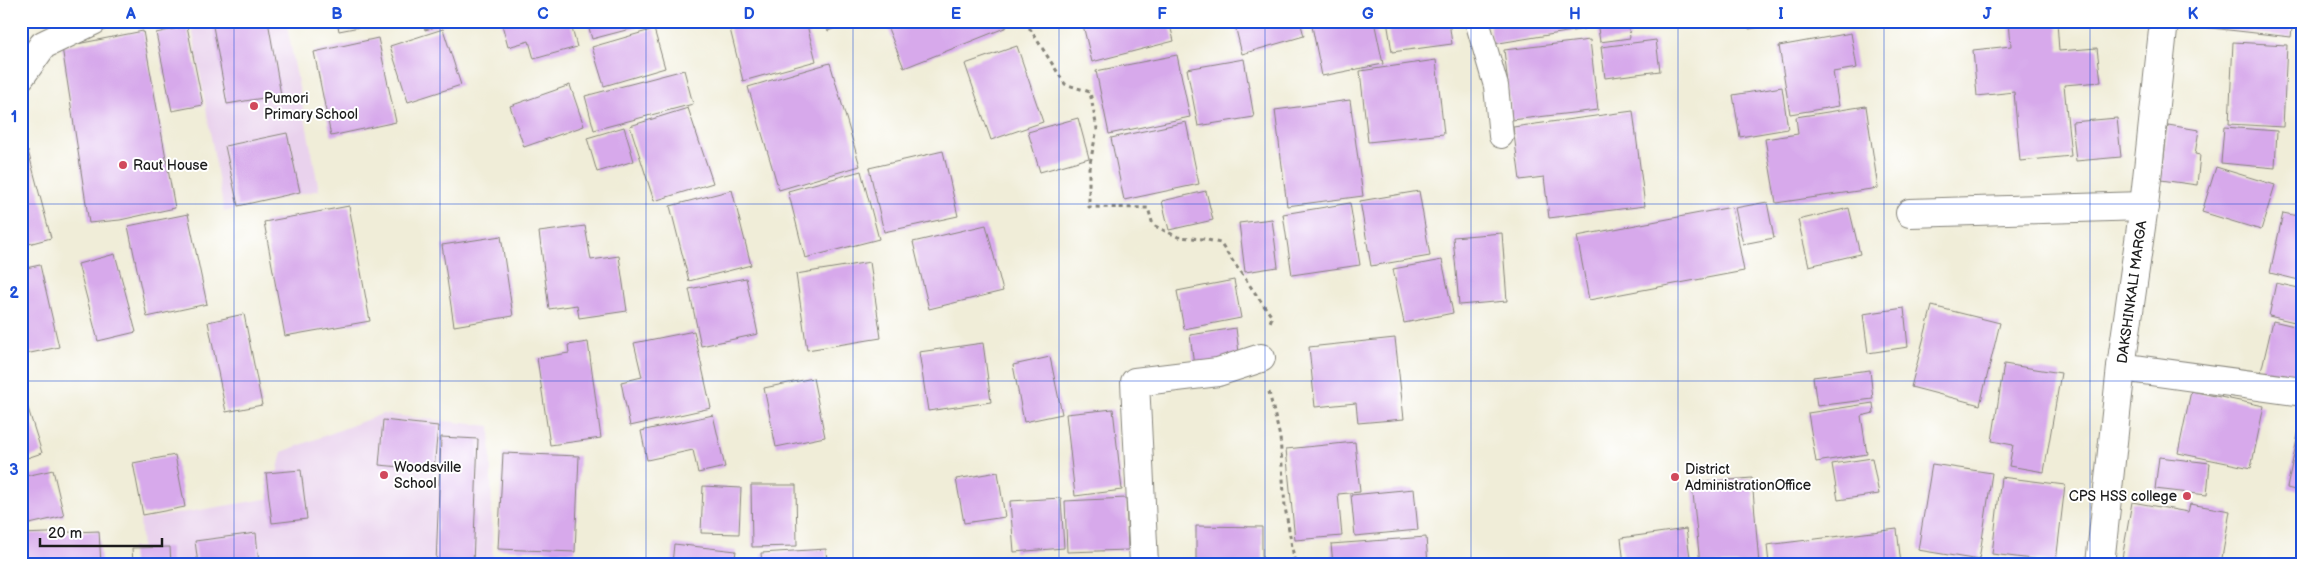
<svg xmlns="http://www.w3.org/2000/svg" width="2324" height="585" font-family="'Balsamiq Sans',sans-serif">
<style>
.built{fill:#e9d2ed}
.building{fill:#d7a9eb}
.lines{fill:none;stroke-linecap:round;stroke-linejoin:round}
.service-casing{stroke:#86847a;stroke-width:26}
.minor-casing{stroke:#86847a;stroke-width:30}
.path{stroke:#86847a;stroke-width:3;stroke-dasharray:4 4;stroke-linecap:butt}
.service{stroke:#fff;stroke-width:24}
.minor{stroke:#fff;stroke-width:28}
.grid{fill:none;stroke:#1d4ed8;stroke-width:1;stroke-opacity:0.55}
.poi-dot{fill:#d1495b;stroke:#fff;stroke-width:2}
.labels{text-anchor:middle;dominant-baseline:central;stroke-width:4;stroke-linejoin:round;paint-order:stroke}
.poi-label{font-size:14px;fill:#1c1c1c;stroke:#fff;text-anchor:start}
.street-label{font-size:14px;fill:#1c1c1c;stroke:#fff}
.neatline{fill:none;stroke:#1d4ed8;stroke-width:2}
.grid-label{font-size:16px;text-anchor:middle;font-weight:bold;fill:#1d4ed8}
</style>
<rect width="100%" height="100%" fill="#fff"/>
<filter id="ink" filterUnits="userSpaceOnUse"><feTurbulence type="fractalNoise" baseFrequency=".02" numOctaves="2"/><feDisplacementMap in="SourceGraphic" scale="10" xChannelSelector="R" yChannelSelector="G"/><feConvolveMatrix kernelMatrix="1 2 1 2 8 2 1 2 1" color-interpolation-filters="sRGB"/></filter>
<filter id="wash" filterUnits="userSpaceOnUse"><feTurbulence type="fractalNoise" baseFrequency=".0096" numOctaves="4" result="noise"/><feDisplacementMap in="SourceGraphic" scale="20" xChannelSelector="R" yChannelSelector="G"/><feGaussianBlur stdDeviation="1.12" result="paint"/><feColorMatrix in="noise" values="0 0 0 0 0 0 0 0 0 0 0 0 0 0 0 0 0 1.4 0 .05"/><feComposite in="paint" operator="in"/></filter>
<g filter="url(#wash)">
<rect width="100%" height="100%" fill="#f0edd8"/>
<g class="built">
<path d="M191 21H286L319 190 224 212Z"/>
<path d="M382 414 490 426 493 564H143L140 520 271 498 282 452Z"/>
</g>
<g id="blocks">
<g class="building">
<path d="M241 21H268L281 95 227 104 213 26Z"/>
<path d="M337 21H385V22L339 31Z"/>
<path d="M423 21H453V22L425 30Z"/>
<path d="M501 21H570L577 47 534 59 529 41 508 47Z"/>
<path d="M587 21H657V22L592 39Z"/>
<path d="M728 21H806L816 61 743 81Z"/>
<path d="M824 21H852L828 31Z"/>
<path d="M885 21H1004L1007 27 904 68Z"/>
<path d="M1082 21H1169L1174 41 1092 62Z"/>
<path d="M1234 21H1300L1304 36 1242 54Z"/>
<path d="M1311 21H1374L1383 64 1322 76Z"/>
<path d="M1387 21H1449L1452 44 1392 52Z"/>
<path d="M1489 21H1584L1585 29 1493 44Z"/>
<path d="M1597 21H1628L1630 38 1600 42Z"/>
<path d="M1748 21H1788V22L1749 29Z"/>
<path d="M2009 21H2057L2059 51 2097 48 2101 82 2064 85 2071 156 2020 161 2014 92 1977 96 1973 50 2011 46Z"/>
<path d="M2203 21H2293L2291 37 2202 27Z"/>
<path d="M187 26 203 105 172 111 156 33Z"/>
<path d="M443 29 461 85 408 102 390 46Z"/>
<path d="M654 29 665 68 604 86 592 47Z"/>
<path d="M143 31 175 208 120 220 89 223 62 47Z"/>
<path d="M1851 33 1857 68 1833 72 1839 106 1790 114 1779 46Z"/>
<path d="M378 38 396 122 331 136 314 52Z"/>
<path d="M1590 40 1598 110 1512 120 1504 50Z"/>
<path d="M1656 40 1660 71 1605 78 1601 47Z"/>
<path d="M2233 42 2287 45 2283 127 2229 124Z"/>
<path d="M1017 46 1043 122 991 140 965 64Z"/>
<path d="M1177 55 1190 117 1109 134 1096 71Z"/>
<path d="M1244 59 1254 117 1198 126 1187 69Z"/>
<path d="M1436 60 1444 134 1368 142 1360 71Z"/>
<path d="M830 63 860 166 779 190 748 87Z"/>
<path d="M684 70 693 104 594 130 585 96Z"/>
<path d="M570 85 584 126 524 147 510 106Z"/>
<path d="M1782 87 1788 129 1740 137 1733 95Z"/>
<path d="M1350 100 1363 196 1287 206 1275 110Z"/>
<path d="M1866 106 1878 188 1776 203 1765 139 1798 134 1796 117Z"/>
<path d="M688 108 713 183 654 201 630 126Z"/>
<path d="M1633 111 1645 206 1549 218 1544 177 1520 180 1513 127Z"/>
<path d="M1078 118 1089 158 1040 172 1028 132Z"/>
<path d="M2117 118 2121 157 2076 161 2072 122Z"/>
<path d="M1186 122 1199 184 1124 200 1111 138Z"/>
<path d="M2168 125 2199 130 2195 154 2200 155 2197 185 2161 180Z"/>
<path d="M624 127 634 161 597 172 587 138Z"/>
<path d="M2224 127 2277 131 2275 168 2221 163Z"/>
<path d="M287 133 300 192 238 206 225 146Z"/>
<path d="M28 151 51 238 21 246V153Z"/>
<path d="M943 151 958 216 884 232 869 168Z"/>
<path d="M2216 167 2275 185 2261 230 2202 212Z"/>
<path d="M861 171 879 239 805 258 788 191Z"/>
<path d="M732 190 751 265 689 281 670 206Z"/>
<path d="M1206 191 1213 220 1169 230 1162 201Z"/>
<path d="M1419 191 1430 256 1371 266 1360 201Z"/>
<path d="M1767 202 1774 238 1743 244 1735 208Z"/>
<path d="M1350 203 1360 265 1292 275 1283 214Z"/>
<path d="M349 206 370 321 285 336 264 222Z"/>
<path d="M1732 207 1744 271 1589 300 1577 236Z"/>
<path d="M1849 208 1860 254 1809 266 1798 220Z"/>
<path d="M2283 213 2303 217V281L2270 273Z"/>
<path d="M188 214 207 304 147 317 128 226Z"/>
<path d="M1272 219 1278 267 1245 272 1239 223Z"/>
<path d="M986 225 1003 291 929 309 913 242Z"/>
<path d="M585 226 591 260 619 256 627 311 579 318 577 305 549 309 539 232Z"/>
<path d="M1502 233 1507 301 1459 305 1453 237Z"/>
<path d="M501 236 513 316 454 326 442 245Z"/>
<path d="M115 254 136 332 98 341 78 264Z"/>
<path d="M1442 260 1453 313 1404 323 1393 269Z"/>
<path d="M870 262 881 338 807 350 796 274Z"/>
<path d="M40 265 59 347 21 355V269Z"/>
<path d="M746 278 758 334 701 346 689 289Z"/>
<path d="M1234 280 1241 318 1184 329 1177 291Z"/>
<path d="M2276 283 2303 289V324L2269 316Z"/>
<path d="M1932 306 2000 323 1980 405 1911 387Z"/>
<path d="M1904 308 1908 347 1868 353 1863 314Z"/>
<path d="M244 314 262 405 226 412 208 322Z"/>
<path d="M2273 321 2303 328V385L2260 376Z"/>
<path d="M1236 328 1240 361 1194 366 1190 335Z"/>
<path d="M694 331 711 408 630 426 621 382 642 377 634 343Z"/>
<path d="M1395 338 1404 419 1358 423 1356 403 1315 407 1309 347Z"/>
<path d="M588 342 601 438 550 445 537 358 569 353 568 345Z"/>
<path d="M983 343 991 402 928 411 919 352Z"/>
<path d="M1050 357 1062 414 1024 422 1013 365Z"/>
<path d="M2004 364 2061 373 2044 472 2009 466 2013 445 1992 441Z"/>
<path d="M1870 370 1873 399 1817 406 1813 377Z"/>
<path d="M813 378 825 437 776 447 764 388Z"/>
<path d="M21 386 42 453 21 460Z"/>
<path d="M2191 391 2264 406 2251 468 2178 453Z"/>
<path d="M1873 403 1874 413 1861 416 1867 454 1816 462 1808 413Z"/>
<path d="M1113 409 1122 490 1075 496 1066 414Z"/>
<path d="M713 415 725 467 698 473 693 450 647 460 641 431Z"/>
<path d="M2302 415H2303V492L2287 488Z"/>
<path d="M383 420 438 426 434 470 379 465Z"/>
<path d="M441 437 478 439 473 564H436Z"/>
<path d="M1355 442 1360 492 1338 494 1342 536 1295 540 1286 449Z"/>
<path d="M503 453 579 456 575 552 498 549Z"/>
<path d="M175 455 185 507 143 515 133 463Z"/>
<path d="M2159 457 2210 463 2207 495 2155 489Z"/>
<path d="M1872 458 1879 494 1838 500 1832 464Z"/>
<path d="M1932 464 1992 473 1979 560 1918 550Z"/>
<path d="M53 470 64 516 21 526V477Z"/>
<path d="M301 470 307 519 272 523 266 473Z"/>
<path d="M998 472 1005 517 964 523 956 479Z"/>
<path d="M2001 477 2065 485 2056 562 1992 554Z"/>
<path d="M1752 478 1759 564H1700L1692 483Z"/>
<path d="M751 485H796L797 546 752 547Z"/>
<path d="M703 486 741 488 739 534 701 533Z"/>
<path d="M1414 489 1418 530 1355 536 1351 495Z"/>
<path d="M1061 498 1064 548 1014 552 1010 501Z"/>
<path d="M1126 498 1128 550 1067 552 1065 501Z"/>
<path d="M2132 502 2188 512 2190 504 2230 511 2221 564H2121Z"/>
<path d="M1196 526 1262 527V564H1196Z"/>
<path d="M1686 529 1691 564H1624L1621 538Z"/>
<path d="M1897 529 1901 564H1769L1767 545Z"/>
<path d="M99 531 101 564H21V534Z"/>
<path d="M256 533 259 564H198L195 541Z"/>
<path d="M1426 537 1428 564H1333L1331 544Z"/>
<path d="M674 544 736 551 734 564H672Z"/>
<path d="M170 547 171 564H133L132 548Z"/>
<path d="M826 549 827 564H762L761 553Z"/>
</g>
</g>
</g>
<g filter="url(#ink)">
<use href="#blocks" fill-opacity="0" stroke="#86847a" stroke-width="1"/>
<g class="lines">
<defs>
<path id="service" d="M1477 21 1496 86 1501 136"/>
<g id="minor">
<path d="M21 76 43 45 93 21"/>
<path d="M1910 213 2144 206"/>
<path d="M2121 367 2303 392"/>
<path d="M1144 564 1135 382 1218 372 1261 358"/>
<path d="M2100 564 2121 367 2144 206 2164 21"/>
</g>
</defs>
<use href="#service" class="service-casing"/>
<use href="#minor" class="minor-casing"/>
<g class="path">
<path d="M1025 21 1065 84 1090 92 1097 129 1089 168V207L1148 208 1153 225 1178 237 1204 239 1220 243 1272 317 1269 325"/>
<path d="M1269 392 1280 437 1285 507 1295 564"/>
</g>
<use href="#service" class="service"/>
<use href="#minor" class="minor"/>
</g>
</g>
<path class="grid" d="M234 21V564M440 21V564M646 21V564M853 21V564M1059 21V564M1265 21V564M1471 21V564M1678 21V564M1884 21V564M2090 21V564M21 204H2303M21 381H2303"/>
<g class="poi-dot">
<circle cx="254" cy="106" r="5"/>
<circle cx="123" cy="165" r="5"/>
<circle cx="384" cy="475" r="5"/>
<circle cx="1675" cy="477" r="5"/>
<circle cx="2187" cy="496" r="5"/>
</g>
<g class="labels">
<g class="poi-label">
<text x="264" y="98">Pumori<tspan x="264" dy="16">Primary School</tspan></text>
<text x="133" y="165">Raut House</text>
<text x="394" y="467">Woodsville<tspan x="394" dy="16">School</tspan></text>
<text x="1685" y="469">District<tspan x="1685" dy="16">AdministrationOffice</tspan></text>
<text x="2177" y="496" text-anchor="end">CPS HSS college</text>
</g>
<g class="street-label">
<text transform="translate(2132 292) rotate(-82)">DAKSHINKALI MARGA</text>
</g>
</g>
<rect width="2324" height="585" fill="none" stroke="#fff" stroke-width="55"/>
<path d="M40 538v8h122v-8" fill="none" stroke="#1c1c1c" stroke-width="2.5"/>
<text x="48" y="538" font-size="15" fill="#1c1c1c" stroke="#ffffff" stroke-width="4" paint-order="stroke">20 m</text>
<rect x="28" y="28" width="2268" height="530" class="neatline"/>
<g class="grid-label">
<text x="131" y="19">A</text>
<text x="337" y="19">B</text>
<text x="543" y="19">C</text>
<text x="749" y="19">D</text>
<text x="956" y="19">E</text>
<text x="1162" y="19">F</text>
<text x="1368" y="19">G</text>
<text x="1575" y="19">H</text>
<text x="1781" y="19">I</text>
<text x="1987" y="19">J</text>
<text x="2193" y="19">K</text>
<text x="14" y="122">1</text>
<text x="14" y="298">2</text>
<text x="14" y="475">3</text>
</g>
</svg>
